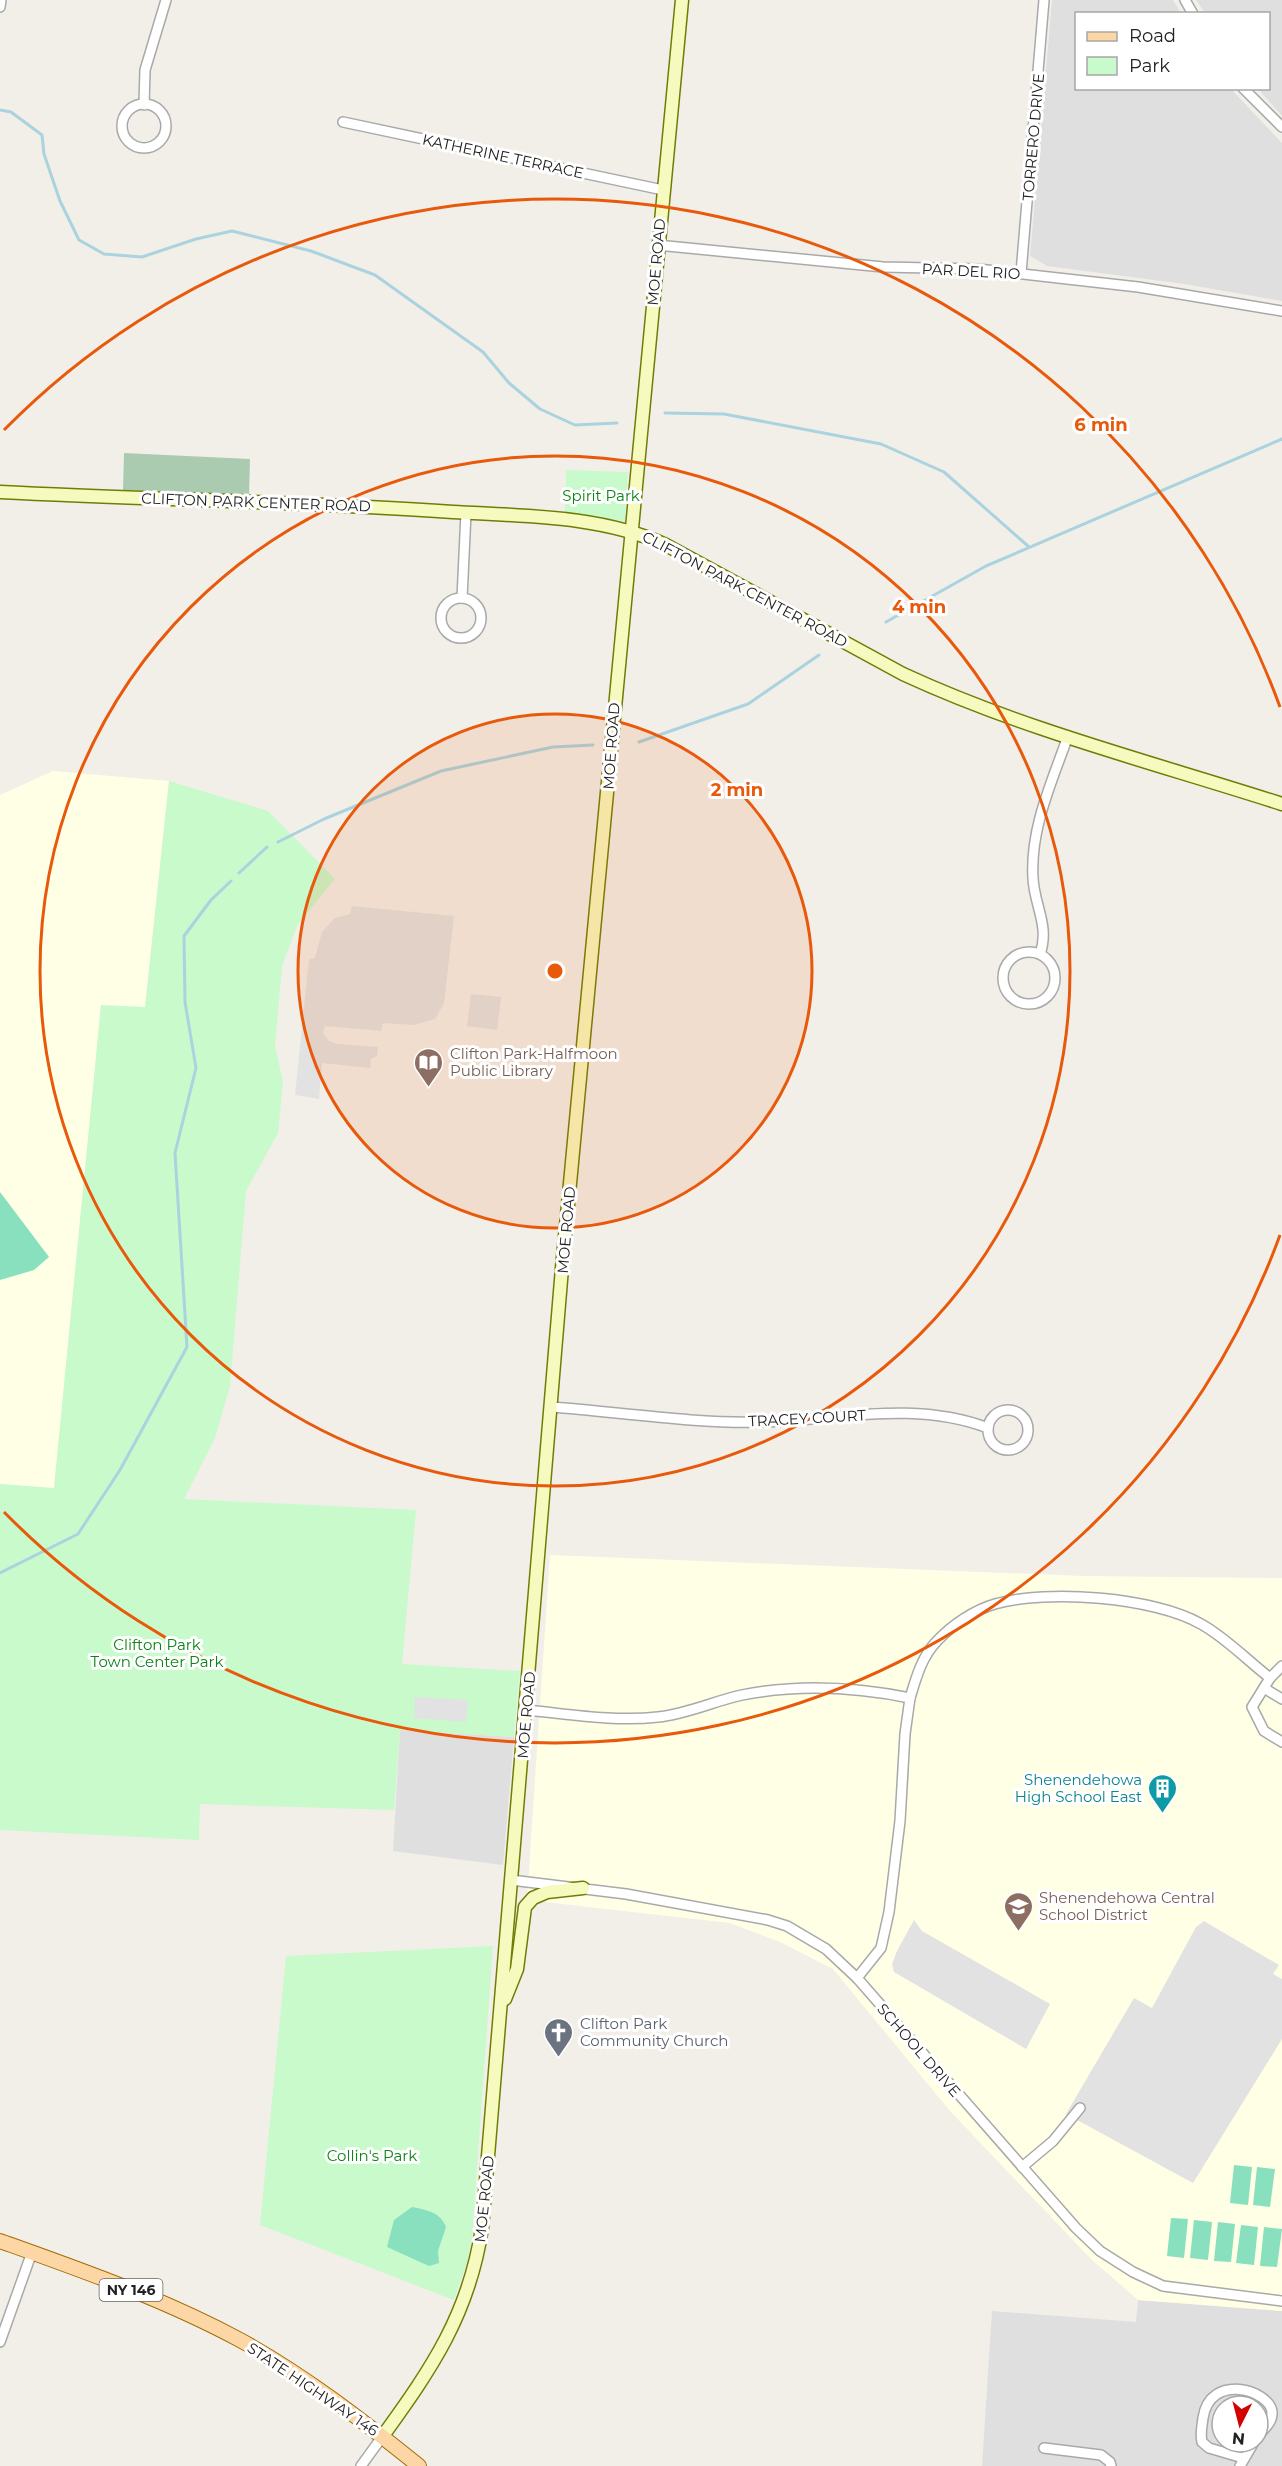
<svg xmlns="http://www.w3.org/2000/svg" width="1282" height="2466" font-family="Montserrat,sans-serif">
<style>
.residential{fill:#e0dfdf;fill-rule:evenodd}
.education{fill:#ffffe5}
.cemetery{fill:#aacbaf}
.park{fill:#c8facc}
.pitch{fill:#88e0be}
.parking{fill:#e2e2e2}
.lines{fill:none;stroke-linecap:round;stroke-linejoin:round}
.stream{stroke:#aad3df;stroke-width:3}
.street-casing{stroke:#a9a9a9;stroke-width:12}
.secondary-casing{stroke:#707d05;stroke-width:15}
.primary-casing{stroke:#a06b00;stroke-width:16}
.street{stroke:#fff;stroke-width:9}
.secondary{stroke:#f7fabf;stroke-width:12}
.primary{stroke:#fcd6a4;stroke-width:14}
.ring{fill:none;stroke:#e8590c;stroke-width:3}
.labels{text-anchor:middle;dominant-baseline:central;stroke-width:6;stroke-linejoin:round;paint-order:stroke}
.shield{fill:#fff;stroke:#646464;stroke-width:1.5}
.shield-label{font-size:14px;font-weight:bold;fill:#222}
.street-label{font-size:15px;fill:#222;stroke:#fff}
.park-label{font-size:15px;fill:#0c8416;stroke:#fff}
.education-label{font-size:15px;fill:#785e54;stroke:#fff;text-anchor:start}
.culture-label{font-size:15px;fill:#0d838f;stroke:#fff;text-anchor:end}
.worship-label{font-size:15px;fill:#5b616d;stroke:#fff;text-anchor:start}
.centre{fill:#e8590c;stroke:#fff;stroke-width:3}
.ring-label{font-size:18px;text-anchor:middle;font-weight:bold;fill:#e8590c;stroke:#fff;stroke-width:6;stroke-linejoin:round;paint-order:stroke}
</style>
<rect width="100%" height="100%" fill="#f2efe9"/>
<g class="residential">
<path d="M1052 0H1173L1181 13 1076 14V88L1231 89 1282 143V301L1184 284 1047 266 1030 256Z"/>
<path d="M1196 0H1282V116L1258 89 1268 88V14L1205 13Z"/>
<path d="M400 1730 514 1737 503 1865 393 1851Z"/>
<path d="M1138 2300 1282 2311V2466H982L992 2311 1136 2322ZM1222 2406H1258V2442H1222Z"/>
</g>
<g class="education">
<path d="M53 771 169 781 145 1008 101 1006 54 1489 0 1484V795Z"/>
<path d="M550 1555 1084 1576 1282 1578V2311L1138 2300 1091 2259 950 2111 833 1969 780 1942 730 1923 527 1900Z"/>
</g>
<path class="cemetery" d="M124 453 250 459 249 496 123 490Z"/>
<g class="park">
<path d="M566 470 628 472 625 522 565 513Z"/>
<path d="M169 781 268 811 335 879 298 924 282 966 275 1046 283 1082 278 1133 246 1191 230 1386 215 1438 184 1499 416 1510 402 1664 520 1671 514 1737 400 1730 394 1810 200 1804 199 1840 0 1830V1484L54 1488 101 1005 145 1007Z"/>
<path d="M493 1946 472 2237 468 2259 454 2300 260 2225 286 1956Z"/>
</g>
<g class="pitch">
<path d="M0 1192 49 1257 34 1270 0 1280Z"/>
<path d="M1234 2165 1252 2167 1248 2205 1230 2203Z"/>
<path d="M1257 2167 1275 2169 1270 2207 1253 2205Z"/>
<path d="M412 2207C427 2210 440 2212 446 2227L438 2251 439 2263 429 2266 387 2247 394 2220Z"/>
<path d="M1171 2218 1188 2219 1184 2258 1167 2256Z"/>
<path d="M1194 2220 1212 2222 1208 2260 1190 2258Z"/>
<path d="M1218 2222 1235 2224 1231 2262 1214 2261Z"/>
<path d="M1241 2225 1258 2227 1254 2265 1236 2263Z"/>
<path d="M1264 2227 1282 2229 1277 2267 1260 2266Z"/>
</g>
<g class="parking">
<path d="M352 906 454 916 444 1003 435 1019 414 1025 383 1023 381 1031 325 1026 323 1033 329 1041 337 1044 378 1047 377 1056 371 1059 370 1068 322 1063 319 1099 295 1095 309 959 315 958 322 932 335 918 350 914Z"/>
<path d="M471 994 501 997 497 1030 467 1026Z"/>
<path d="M415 1697 468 1700 466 1722 414 1718Z"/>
<path d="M914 1920 922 1931 1050 2004 1026 2049 894 1972 892 1964 897 1951Z"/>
<path d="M1204 1921 1279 1965 1273 1974 1282 1979V2039L1193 2183 1066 2114 1134 1998 1152 2008 1196 1927Z"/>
</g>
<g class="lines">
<g class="stream">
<path d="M0 110 11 112 42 135 44 154 60 201 79 240 104 254 142 257 196 239 232 231 311 251 375 275 483 352 509 383 540 409 575 425 617 423"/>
<path d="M665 413 724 414 881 444 944 472 1028 546"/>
<path d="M886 622 986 566 1282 439"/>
<path d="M639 742 748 704 819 655"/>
<path d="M278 842 324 819 441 771 553 747 593 745"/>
<path d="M239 873 267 847"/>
<path d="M0 1573 78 1534 120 1470 187 1347 175 1153 196 1068 185 1002 184 936 211 900 231 881"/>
</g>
<defs>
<g id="street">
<path d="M1185 0 1193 14"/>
<path d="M0 7 1 0"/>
<path d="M1243 88 1282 127"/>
<circle cx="144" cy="126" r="22"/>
<path d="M144 105 145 70 166 0"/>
<path d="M343 122 663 190"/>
<path d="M657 245 883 267 978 269 1138 287 1282 311"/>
<path d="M1021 273 1044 0"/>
<path d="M462 598 466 513"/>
<circle cx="461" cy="618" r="20"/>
<circle cx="1029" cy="978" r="26"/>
<path d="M1040 954C1050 926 1034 905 1033 878 1030 828 1052 782 1068 736"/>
<path d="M552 1407C618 1412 696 1424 762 1422 838 1420 914 1400 988 1428"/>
<circle cx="1008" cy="1430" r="20"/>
<path d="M1282 1666 1270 1678 1252 1707 1264 1731 1282 1742"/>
<path d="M1264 1688 1282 1699"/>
<path d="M910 1698C916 1678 922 1656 937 1641 952 1625 974 1610 995 1604 1047 1589 1154 1597 1201 1624 1225 1637 1248 1661 1270 1678"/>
<path d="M526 1710C569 1714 615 1722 658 1717 687 1714 714 1701 742 1695 798 1684 855 1687 910 1698L905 1734 900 1821 889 1912 881 1948 857 1978"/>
<path d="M511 1880 626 1894 768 1920 787 1926 826 1949 857 1978 1076 2228 1100 2251 1133 2272 1163 2286 1282 2301"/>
<path d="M1022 2167 1053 2141 1080 2108"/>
<path d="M0 2342 32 2252"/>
<path d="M1044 2448 1101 2455 1110 2462 1111 2466"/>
<path d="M1243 2458 1209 2448 1202 2442C1200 2434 1202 2426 1203 2418 1210 2372 1270 2390 1272 2412 1273 2422 1263 2430 1258 2436"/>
<path d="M361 2466 382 2437"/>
<path d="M1240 2466 1254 2442"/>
</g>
<g id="secondary">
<path d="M0 492C151 500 302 501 453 512 523 516 601 515 666 545L903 674C1024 730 1155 763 1282 804"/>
<path d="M505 1999 517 1969 525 1907 533 1898 547 1892 583 1888"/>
<path d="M382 2437C432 2368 469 2314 482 2228L562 1268 682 0"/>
</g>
<path id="primary" d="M0 2241C81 2270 164 2299 240 2340 304 2375 363 2421 419 2466"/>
</defs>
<use href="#street" class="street-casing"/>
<use href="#secondary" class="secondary-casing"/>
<use href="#primary" class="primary-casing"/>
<use href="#street" class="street"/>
<use href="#secondary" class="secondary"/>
<use href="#primary" class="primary"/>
</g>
<circle cx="555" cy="971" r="257" fill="#e8590c" fill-opacity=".12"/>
<g class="ring">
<circle cx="555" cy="971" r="257"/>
<circle cx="555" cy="971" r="515"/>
<path d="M1280 1235A772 772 0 0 1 4 1512M4 430A772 772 0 0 1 1280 707"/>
</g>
<defs>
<symbol id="library-pin" viewBox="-11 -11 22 30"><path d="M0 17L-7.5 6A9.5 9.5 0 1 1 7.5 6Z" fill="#8d6e63" stroke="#fff"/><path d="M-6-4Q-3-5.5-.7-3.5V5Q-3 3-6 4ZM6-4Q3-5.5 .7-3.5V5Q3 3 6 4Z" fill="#fff"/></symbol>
<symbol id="building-pin" viewBox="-11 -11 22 30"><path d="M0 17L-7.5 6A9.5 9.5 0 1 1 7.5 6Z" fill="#0f9aa8" stroke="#fff"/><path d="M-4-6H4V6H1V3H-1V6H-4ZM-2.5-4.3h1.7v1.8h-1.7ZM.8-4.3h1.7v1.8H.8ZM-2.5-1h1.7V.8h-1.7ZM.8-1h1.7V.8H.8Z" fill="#fff"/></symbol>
<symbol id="school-pin" viewBox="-11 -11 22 30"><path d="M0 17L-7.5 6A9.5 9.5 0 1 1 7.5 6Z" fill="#8d6e63" stroke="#fff"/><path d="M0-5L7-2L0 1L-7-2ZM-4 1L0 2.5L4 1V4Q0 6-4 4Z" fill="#fff"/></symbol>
<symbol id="church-pin" viewBox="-11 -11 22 30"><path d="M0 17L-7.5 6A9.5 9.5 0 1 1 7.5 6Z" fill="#6b7280" stroke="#fff"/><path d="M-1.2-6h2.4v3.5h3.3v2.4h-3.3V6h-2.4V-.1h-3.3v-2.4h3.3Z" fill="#fff"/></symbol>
</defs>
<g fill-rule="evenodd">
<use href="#library-pin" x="412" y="1046" width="33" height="45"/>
<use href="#building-pin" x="1146" y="1772" width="33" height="45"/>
<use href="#school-pin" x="1002" y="1890" width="33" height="45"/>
<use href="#church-pin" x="542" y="2016" width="33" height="45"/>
</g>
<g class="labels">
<rect class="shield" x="99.5" y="2279" width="63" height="22" rx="4.5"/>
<g class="shield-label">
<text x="131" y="2290">NY 146</text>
</g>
<g class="street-label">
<text transform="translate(1033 137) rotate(-85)">TORRERO DRIVE</text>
<text transform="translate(503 156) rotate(12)">KATHERINE TERRACE</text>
<text transform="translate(656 262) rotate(-85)">MOE ROAD</text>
<text transform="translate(971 271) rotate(3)">PAR DEL RIO</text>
<text transform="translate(256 502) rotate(2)">CLIFTON PARK CENTER ROAD</text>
<text transform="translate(745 589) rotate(28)">CLIFTON PARK CENTER ROAD</text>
<text transform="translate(611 746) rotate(-86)">MOE ROAD</text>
<text transform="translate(566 1230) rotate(-85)">MOE ROAD</text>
<text transform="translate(807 1418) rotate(-3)">TRACEY COURT</text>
<text transform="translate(526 1715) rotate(-85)">MOE ROAD</text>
<text transform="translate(919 2050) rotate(49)">SCHOOL DRIVE</text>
<text transform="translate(484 2199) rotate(-84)">MOE ROAD</text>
<text transform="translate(313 2389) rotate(34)">STATE HIGHWAY 146</text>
</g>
<g class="park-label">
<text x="601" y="495">Spirit Park</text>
<text x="157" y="1644">Clifton Park<tspan x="157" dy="17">Town Center Park</tspan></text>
<text x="372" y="2155">Collin's Park</text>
</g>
<g class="education-label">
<text x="450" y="1053">Clifton Park-Halfmoon<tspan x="450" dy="17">Public Library</tspan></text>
<text x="1039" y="1897">Shenendehowa Central<tspan x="1039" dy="17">School District</tspan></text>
</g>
<g class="culture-label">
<text x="1142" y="1779">Shenendehowa<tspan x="1142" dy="17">High School East</tspan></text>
</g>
<g class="worship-label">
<text x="580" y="2023">Clifton Park<tspan x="580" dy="17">Community Church</tspan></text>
</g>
</g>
<circle cx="555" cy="971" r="9" class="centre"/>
<g class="ring-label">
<text x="1101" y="431">6 min</text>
<text x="919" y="613">4 min</text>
<text x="737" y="796">2 min</text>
</g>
<rect x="1075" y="12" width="195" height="78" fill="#ffffff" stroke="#a7a7a7" stroke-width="1.5"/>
<rect x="1087" y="32" width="30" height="9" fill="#fcd6a4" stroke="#a7a7a7" stroke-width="1.5"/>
<text x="1129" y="42" font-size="18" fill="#222222">Road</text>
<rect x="1087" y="57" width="30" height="18" fill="#c8facc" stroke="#a7a7a7" stroke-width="1.5"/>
<text x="1129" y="72" font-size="18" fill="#222222">Park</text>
<g transform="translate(1240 2424) rotate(186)"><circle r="28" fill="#ffffff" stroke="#a7a7a7" stroke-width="1.5"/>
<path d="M0-4.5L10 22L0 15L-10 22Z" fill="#d40000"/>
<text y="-9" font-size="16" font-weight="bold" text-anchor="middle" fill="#222222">N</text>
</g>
</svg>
